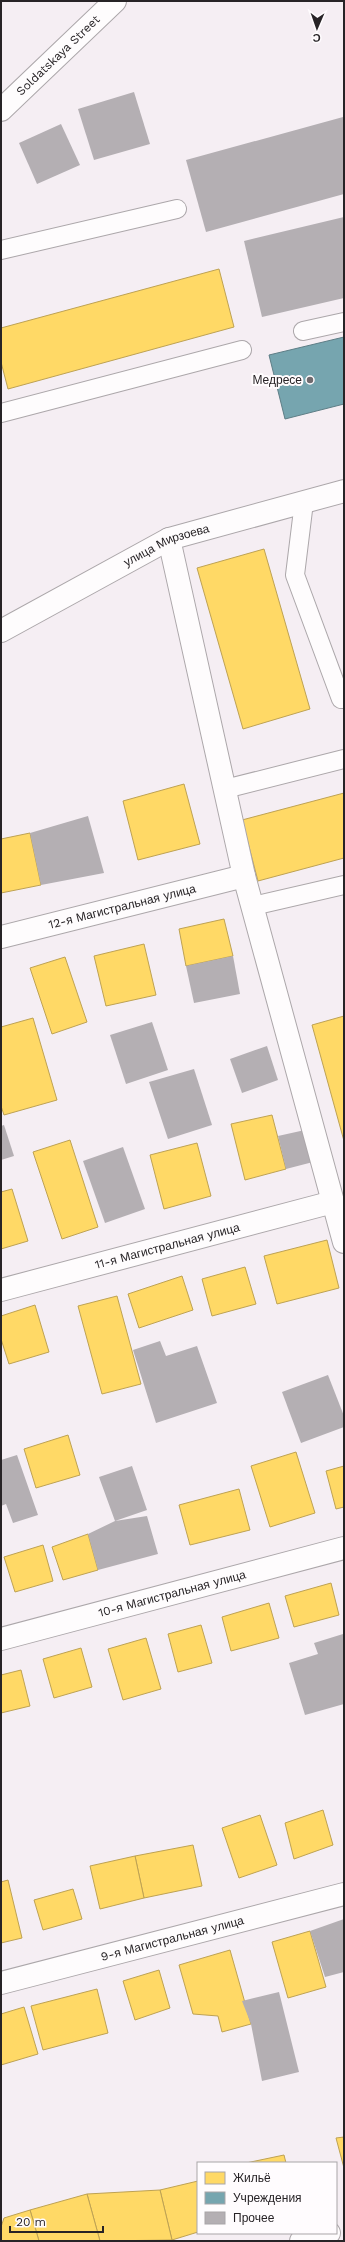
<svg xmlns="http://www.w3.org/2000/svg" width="345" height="2242" font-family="'Work Sans',sans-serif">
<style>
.homes{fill:#ffd966;stroke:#bea253}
.public{fill:#76a5af;stroke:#5e7e86}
.building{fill:#b4afb3}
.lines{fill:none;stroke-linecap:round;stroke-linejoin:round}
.service-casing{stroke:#aca7aa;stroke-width:20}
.minor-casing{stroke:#aca7aa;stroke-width:24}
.service{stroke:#fefcfd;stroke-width:18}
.minor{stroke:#fefcfd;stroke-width:22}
.poi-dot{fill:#6f6a6e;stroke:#fffcfe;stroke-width:1.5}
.labels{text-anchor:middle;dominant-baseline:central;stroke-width:4;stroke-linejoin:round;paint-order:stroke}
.street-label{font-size:12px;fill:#272326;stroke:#fffcfe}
.poi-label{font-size:12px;fill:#272326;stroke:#fffcfe;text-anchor:end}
</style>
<rect width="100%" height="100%" fill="#f5eef3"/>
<g class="homes">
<path d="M219 269 234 327 8 389 1 362V328Z"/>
<path d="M264 549 310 709 243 729 197 568Z"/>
<path d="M184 784 200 844 138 860 123 801Z"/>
<path d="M344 793V858L258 881 242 820Z"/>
<path d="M30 833 41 885 1 893V839Z"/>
<path d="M224 919 233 956 186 966 179 929Z"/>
<path d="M144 944 156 995 106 1006 94 956Z"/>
<path d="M65 957 87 1022 52 1034 30 968Z"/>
<path d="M344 1016V1141L312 1025Z"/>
<path d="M33 1018 57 1100 4 1115 1 1106V1027Z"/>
<path d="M272 1115 286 1169 245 1180 231 1124Z"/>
<path d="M70 1140 98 1227 62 1239 33 1152Z"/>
<path d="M197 1143 211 1196 164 1209 150 1155Z"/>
<path d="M12 1189 28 1241 1 1249V1192Z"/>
<path d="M327 1240 339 1288 277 1304 264 1256Z"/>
<path d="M245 1267 256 1304 212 1316 202 1279Z"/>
<path d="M182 1276 193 1310 139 1328 128 1294Z"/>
<path d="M117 1296 141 1384 102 1394 78 1306Z"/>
<path d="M35 1305 49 1352 9 1364 1 1339V1316Z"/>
<path d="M68 1435 80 1475 36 1488 24 1449Z"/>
<path d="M296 1452 315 1513 270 1527 251 1466Z"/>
<path d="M344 1466V1507L336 1509 326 1471Z"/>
<path d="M239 1489 250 1530 190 1545 179 1505Z"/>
<path d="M88 1534 98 1570 63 1580 52 1547Z"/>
<path d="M43 1545 53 1581 15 1592 4 1557Z"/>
<path d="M331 1583 339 1615 294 1627 285 1596Z"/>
<path d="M269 1603 279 1638 231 1651 222 1617Z"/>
<path d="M201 1625 212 1663 178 1672 168 1634Z"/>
<path d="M146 1638 161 1689 123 1700 108 1649Z"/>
<path d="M81 1648 92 1687 54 1698 43 1659Z"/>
<path d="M21 1670 30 1706 1 1713V1675Z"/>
<path d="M323 1810 333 1845 294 1859 285 1823Z"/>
<path d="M260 1815 277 1865 239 1878 222 1828Z"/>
<path d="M193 1845 202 1886 144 1898 135 1856Z"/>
<path d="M135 1856 144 1898 100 1909 90 1866Z"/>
<path d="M8 1880 22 1938 1 1943V1882Z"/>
<path d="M73 1889 82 1919 43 1930 34 1900Z"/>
<path d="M310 1931 326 1987 288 1998 272 1942Z"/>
<path d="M230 1950 251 2024 222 2032 218 2016 193 2014 179 1965Z"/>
<path d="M159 1970 170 2008 135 2020 123 1981Z"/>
<path d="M97 1989 108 2033 43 2050 31 2006Z"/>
<path d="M24 2007 38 2054 1 2065V2014Z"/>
<path d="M344 2137V2168L336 2138Z"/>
<path d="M284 2155 286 2163H246Z"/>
<path d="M198 2181V2232L172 2240 160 2190Z"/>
<path d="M160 2190 172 2240 100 2241 87 2194Z"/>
<path d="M87 2194 100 2241H39L30 2210Z"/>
<path d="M30 2210 39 2241H1V2227L4 2218Z"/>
</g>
<path class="public" d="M344 337V404L285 419 269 355Z"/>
<g class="building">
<path d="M134 92 150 144 94 160 78 109Z"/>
<path d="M343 117 344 194 206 232 186 160Z"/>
<path d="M61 124 80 165 37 184 19 143Z"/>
<path d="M344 217V298L262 317 244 241Z"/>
<path d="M88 816 104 873 41 885 30 833Z"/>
<path d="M233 956 240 994 194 1003 186 966Z"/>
<path d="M152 1022 168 1070 126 1084 110 1035Z"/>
<path d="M267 1046 278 1080 242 1093 230 1059Z"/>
<path d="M194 1069 212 1125 168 1139 149 1082Z"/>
<path d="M4 1125 14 1156 1 1160V1126Z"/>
<path d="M305 1130 313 1162 286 1169 278 1136Z"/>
<path d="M123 1147 145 1209 105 1223 83 1161Z"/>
<path d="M160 1341 166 1356 197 1346 217 1403 156 1423 133 1350Z"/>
<path d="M328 1375 344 1416V1427L301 1443 282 1392Z"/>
<path d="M17 1455 38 1515 13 1523 6 1504 1 1506V1460Z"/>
<path d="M132 1466 147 1510 115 1521 147 1516 158 1554 98 1570 88 1534 115 1521 99 1477Z"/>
<path d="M343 1634 344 1704 305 1715 289 1663 318 1654 314 1643Z"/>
<path d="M344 1919V1972L325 1977 310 1931Z"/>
<path d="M279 1992 299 2072 262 2081 251 2024 242 2001Z"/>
</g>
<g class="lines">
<defs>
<g id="service">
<path d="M1 250 177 209"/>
<path d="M303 331 344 322"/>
<path d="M1 413 242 350"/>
<path d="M304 502 295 575 341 699"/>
<path d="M225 789 344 759"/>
<path d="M253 906 344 885"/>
</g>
<g id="minor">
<path id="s1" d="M1 110 115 1"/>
<path d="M169 539 244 876 344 1242"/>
<path id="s2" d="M1 631 169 539 344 491"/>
<path id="s3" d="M1 937 244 876"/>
<path id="s4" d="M1 1290 333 1202"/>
<path id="s5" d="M1 1639 344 1548"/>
<path id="s6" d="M1 1983 344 1894"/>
<path d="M301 2241 329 2233"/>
</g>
</defs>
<use href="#service" class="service-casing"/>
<use href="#minor" class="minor-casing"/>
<use href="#service" class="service"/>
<use href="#minor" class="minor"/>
</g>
<circle class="poi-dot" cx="310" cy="380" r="4"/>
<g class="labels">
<g class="street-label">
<text stroke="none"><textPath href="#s1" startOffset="79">Soldatskaya Street</textPath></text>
<text stroke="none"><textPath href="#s2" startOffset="187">улица Мирзоева</textPath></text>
<text stroke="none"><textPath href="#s3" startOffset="125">12-я Магистральная улица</textPath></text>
<text stroke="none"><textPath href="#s4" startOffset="172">11-я Магистральная улица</textPath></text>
<text stroke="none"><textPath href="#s5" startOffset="177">10-я Магистральная улица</textPath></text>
<text stroke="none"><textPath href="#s6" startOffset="177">9-я Магистральная улица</textPath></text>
</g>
<g class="poi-label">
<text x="302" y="380">Медресе</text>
</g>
</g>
<rect width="345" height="2242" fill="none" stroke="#272326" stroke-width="4"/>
<rect x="197" y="2162" width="140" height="72" fill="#fffcfe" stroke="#a9a5a8"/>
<rect x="205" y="2172" width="20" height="12" fill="#ffd966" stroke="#a9a5a8"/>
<text x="233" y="2182" font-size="12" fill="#272326">Жильё</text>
<rect x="205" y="2192" width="20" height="12" fill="#76a5af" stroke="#a9a5a8"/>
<text x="233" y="2202" font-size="12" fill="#272326">Учреждения</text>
<rect x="205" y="2212" width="20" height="12" fill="#b4afb3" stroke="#a9a5a8"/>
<text x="233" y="2222" font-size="12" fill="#272326">Прочее</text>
<g transform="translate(317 28) rotate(182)" stroke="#fffcfe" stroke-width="3" paint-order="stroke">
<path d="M0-3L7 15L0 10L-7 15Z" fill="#272326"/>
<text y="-6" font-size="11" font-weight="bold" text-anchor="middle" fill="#272326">С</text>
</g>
<path d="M10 2226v6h93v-6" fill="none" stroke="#272326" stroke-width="2"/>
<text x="16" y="2226" font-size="12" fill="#272326" stroke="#fffcfe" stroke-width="3" paint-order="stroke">20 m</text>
</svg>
